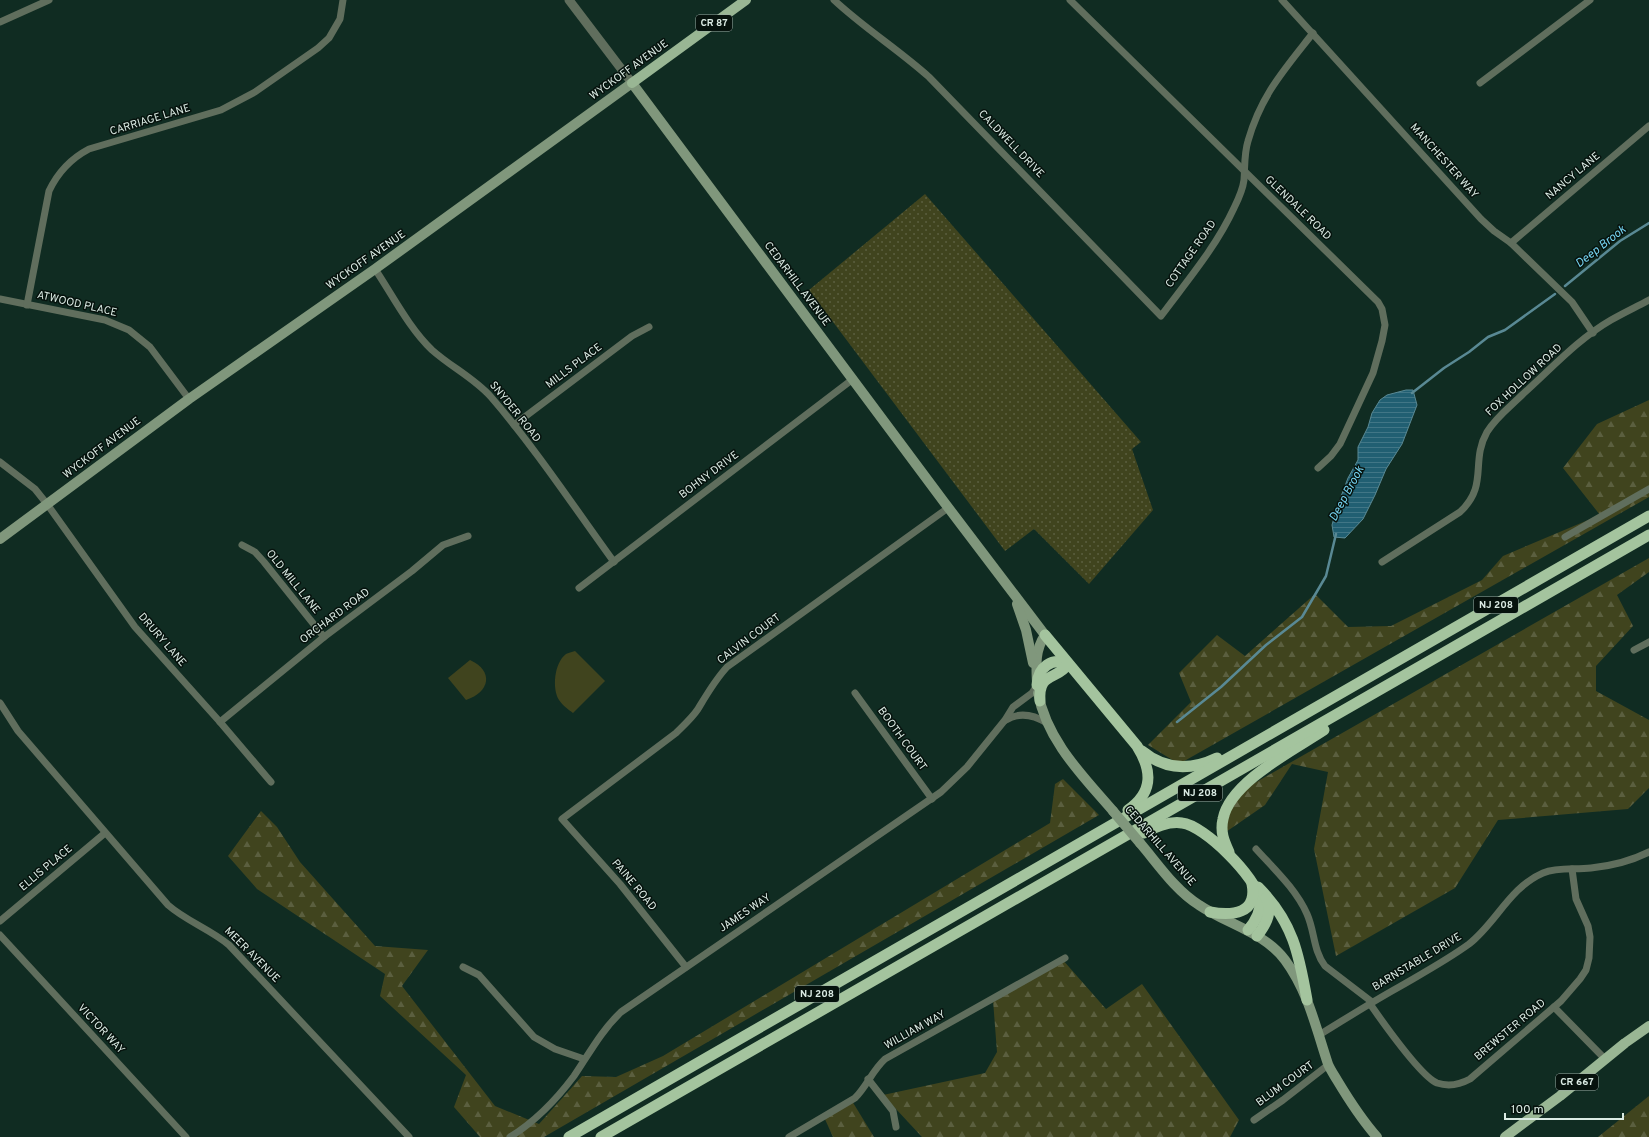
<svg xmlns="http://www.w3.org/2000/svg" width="1649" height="1137" font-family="Overpass,sans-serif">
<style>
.forest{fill:url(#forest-firs)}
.park{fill:url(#park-dots)}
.pitch{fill:#40441e}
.water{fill:url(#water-rules);stroke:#598994}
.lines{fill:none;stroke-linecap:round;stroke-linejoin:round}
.stream{stroke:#598994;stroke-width:2.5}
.minor{stroke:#606e5d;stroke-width:7}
.tertiary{stroke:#606e5d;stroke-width:9}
.secondary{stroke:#80977c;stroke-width:10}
.primary{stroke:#99b694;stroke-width:10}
.trunk{stroke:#a4c49e;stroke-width:11}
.secondary-bridge{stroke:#80977c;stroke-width:10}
.labels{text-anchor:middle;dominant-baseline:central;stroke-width:3;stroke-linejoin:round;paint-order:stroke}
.shield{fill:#06120d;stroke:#9baaa4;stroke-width:1}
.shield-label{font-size:10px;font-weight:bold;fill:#dbebe4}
.street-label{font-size:11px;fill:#dbebe4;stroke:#06120d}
.water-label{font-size:12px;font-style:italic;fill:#75d3f1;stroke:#06120d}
</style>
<defs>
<pattern id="forest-firs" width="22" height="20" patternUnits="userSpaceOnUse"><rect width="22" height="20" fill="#40441e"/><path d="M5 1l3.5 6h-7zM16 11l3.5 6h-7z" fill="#5b5f3f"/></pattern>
<pattern id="park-dots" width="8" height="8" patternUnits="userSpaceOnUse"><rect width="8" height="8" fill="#40441e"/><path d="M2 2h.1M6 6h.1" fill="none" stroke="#5b5f3f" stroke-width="1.8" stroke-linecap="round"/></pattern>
<pattern id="water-rules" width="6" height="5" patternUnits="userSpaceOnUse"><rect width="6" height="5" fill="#215f72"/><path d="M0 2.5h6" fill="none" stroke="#417686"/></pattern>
</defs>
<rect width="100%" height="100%" fill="#102c22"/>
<g class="forest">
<path d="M1649 400V497L1179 764 1148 745 1191 702 1179 673 1217 635 1245 656 1315 594 1348 627 1391 626 1482 580 1503 556 1600 515 1563 468 1597 424Z"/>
<path d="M1649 558V572L1617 595 1633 626 1596 666V691L1649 720V788L1628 809 1498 820 1455 888 1336 956 1314 849 1328 772 1292 764 1265 805 1223 834 1230 797Z"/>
<path d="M1063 779 1099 815 544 1137H480L454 1107 466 1075 380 996 385 974 257 889 228 856 261 811 277 827 300 862 375 946 428 950 402 986 495 1106 539 1124 582 1076 616 1077 663 1056 1050 823 1055 784Z"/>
<path d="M1062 959 1106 1009 1142 984 1239 1120 1230 1137H922L883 1095 985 1073 997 1052 993 1000Z"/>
<path d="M1649 1096V1137H1598Z"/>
<path d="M852 1101 874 1137H833L824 1117Z"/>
</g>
<path class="park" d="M925 194 1141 442 1132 449 1153 510 1089 584 1034 529 1005 551 809 290Z"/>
<g class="pitch">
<path d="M575 651 605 681 573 713C568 709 563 706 559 700 552 689 554 663 566 654 568 653 572 652 575 651Z"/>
<path d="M470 660C494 671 490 692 466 700L448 678Z"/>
</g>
<path class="water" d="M1406 390H1413L1417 405 1402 444 1386 469 1375 495 1363 519 1345 538 1334 537 1332 525 1337 507 1348 478 1358 460V447L1368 427 1372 413 1380 400 1387 395Z"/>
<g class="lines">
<g class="stream">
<path d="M1565 286 1620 241 1649 223"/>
<path d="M1412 393 1444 368 1469 352 1488 337 1505 330 1555 294"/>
<path d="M1177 722 1221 687 1266 645 1302 617 1326 576 1336 534"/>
</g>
<g class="minor">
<path d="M834 0C864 28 899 50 929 77L1161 316C1187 281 1216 247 1234 208 1238 200 1243 188 1244 180 1245 166 1244 154 1248 141 1261 95 1284 70 1313 33"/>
<path d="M1070 0 1378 302 1382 309 1385 325 1382 341 1373 373 1340 444 1331 456 1318 468"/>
<path d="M1282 0 1481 219 1494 231 1511 243 1572 302 1593 333"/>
<path d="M0 22 49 0"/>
<path d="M1480 83 1590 0"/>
<path d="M1511 243 1649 126"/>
<path d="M375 269C393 296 409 328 432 350 451 367 474 378 491 397 536 449 574 507 614 562"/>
<path d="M0 299 105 320 129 330 150 347 189 399"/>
<path d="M27 305 49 191C58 172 70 159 89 149L221 110 255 92 318 48 329 38 340 19 343 0"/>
<path d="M514 425 632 336 649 327"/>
<path d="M0 462 35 489 47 504 135 627 220 722 271 782"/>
<path d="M1565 537 1649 489"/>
<path d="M242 545 255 552 264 562 324 637"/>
<path d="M1382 562 1460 512C1489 485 1470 462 1487 432 1496 417 1511 406 1523 394 1551 369 1578 339 1611 320 1623 313 1636 307 1649 300"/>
<path d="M579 588 853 379"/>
<path d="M1634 650 1649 642"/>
<path d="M855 693 932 799"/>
<path d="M0 703 18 731 168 905C186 921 210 929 229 945L409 1137"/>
<path d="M1006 720C1019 712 1034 715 1047 723"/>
<path d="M220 722 324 637 412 571 443 545 468 536"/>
<path d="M1256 849C1274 869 1296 889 1307 914 1315 932 1313 950 1325 966L1372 1002"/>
<path d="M0 921 105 833"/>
<path d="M0 935 186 1137"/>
<path d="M463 967 479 975 534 1037 555 1049 584 1059"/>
<path d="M686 967 620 884 562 819 676 733C684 725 692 718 698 709 707 694 715 680 727 667L948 508"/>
<path d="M1370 1004C1382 1021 1420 1076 1437 1083 1449 1087 1459 1085 1470 1079L1561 1001 1580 979 1586 970 1589 958 1590 937 1588 926 1576 899 1572 869"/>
<path d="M1554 1007 1605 1059"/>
<path d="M1319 1035C1345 1019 1372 1002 1399 987 1423 973 1447 960 1469 944 1496 923 1510 887 1543 873 1558 867 1575 870 1591 868 1611 866 1631 861 1649 852"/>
<path d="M868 1079 893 1111 896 1127"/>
<path d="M1254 1120 1283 1100 1328 1065"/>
<path d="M510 1137C536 1121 556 1100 574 1076 589 1054 601 1031 621 1012L941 792 967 767 1005 720 1013 707 1032 693 1037 685"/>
<path d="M789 1137 855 1098C867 1086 872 1071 885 1059L1065 958"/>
</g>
<path class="tertiary" d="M569 0 632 83"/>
<g class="secondary">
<path d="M0 539 189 399 375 269 632 83 944 502 1045 635C1035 650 1036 665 1037 683"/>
<path d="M1017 604 1026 630 1033 663"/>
<path d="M1038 693C1047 741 1083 776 1113 811"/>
<path d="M1140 843C1158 864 1175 890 1199 905 1227 924 1264 932 1285 960 1308 991 1316 1028 1328 1064 1330 1069 1334 1075 1337 1080 1349 1100 1361 1119 1377 1137"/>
</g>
<g class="primary">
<path d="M632 83 746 0"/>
<path d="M1505 1137 1560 1096 1625 1043 1649 1026"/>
</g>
<g class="trunk">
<path d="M1045 635 1137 746C1152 770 1154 792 1128 810"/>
<path d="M1037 685C1038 667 1052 657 1068 664"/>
<path d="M1040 701C1038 671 1057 681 1068 664"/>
<path d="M1142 751C1165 770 1190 771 1217 758"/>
<path d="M1144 833C1155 827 1169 821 1182 823 1204 825 1257 878 1260 900 1261 911 1255 922 1248 930"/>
<path d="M1229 852C1224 841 1220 832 1223 819 1230 782 1294 750 1324 730"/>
<path d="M1258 887C1293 922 1299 954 1307 1000"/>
<path d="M1210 912C1232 916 1258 914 1252 884"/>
<path d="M1257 936C1266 925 1273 911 1266 898"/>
<path d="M569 1137 1649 516"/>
<path d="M601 1137 1649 535"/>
</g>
<path class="secondary-bridge" d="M1113 811 1140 843"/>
</g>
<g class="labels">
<g class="shield">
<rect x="696" y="15" width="36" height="16" rx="3"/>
<rect x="1474" y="597" width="44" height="16" rx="3"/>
<rect x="1178" y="785" width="44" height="16" rx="3"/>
<rect x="795" y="986" width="44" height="16" rx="3"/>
<rect x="1556" y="1074" width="42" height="16" rx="3"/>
</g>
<g class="shield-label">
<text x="714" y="23">CR 87</text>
<text x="1496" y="605">NJ 208</text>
<text x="1200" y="793">NJ 208</text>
<text x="817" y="994">NJ 208</text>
<text x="1577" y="1082">CR 667</text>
</g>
<g class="street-label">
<text transform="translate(629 70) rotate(-36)">WYCKOFF AVENUE</text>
<text transform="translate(150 120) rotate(-17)">CARRIAGE LANE</text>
<text transform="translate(1011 144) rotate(46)">CALDWELL DRIVE</text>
<text transform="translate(1444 161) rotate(48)">MANCHESTER WAY</text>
<text transform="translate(1573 176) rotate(-40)">NANCY LANE</text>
<text transform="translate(1298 208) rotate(44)">GLENDALE ROAD</text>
<text transform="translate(1191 254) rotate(-55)">COTTAGE ROAD</text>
<text transform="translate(366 260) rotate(-35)">WYCKOFF AVENUE</text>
<text transform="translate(797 284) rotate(53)">CEDARHILL AVENUE</text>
<text transform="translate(77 304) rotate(13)">ATWOOD PLACE</text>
<text transform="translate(574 366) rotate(-37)">MILLS PLACE</text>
<text transform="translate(1524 380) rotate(-43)">FOX HOLLOW ROAD</text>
<text transform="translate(515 412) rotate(51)">SNYDER ROAD</text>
<text transform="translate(102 448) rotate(-37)">WYCKOFF AVENUE</text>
<text transform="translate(709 475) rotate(-37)">BOHNY DRIVE</text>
<text transform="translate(293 582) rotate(51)">OLD MILL LANE</text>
<text transform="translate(335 616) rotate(-37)">ORCHARD ROAD</text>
<text transform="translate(749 639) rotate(-37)">CALVIN COURT</text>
<text transform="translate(162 640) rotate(49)">DRURY LANE</text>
<text transform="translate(902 739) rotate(54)">BOOTH COURT</text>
<text transform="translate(1160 846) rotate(49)">CEDARHILL AVENUE</text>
<text transform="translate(46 868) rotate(-40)">ELLIS PLACE</text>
<text transform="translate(634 885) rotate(50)">PAINE ROAD</text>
<text transform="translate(745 913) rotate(-34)">JAMES WAY</text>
<text transform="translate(252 955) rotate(45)">MEER AVENUE</text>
<text transform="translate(1417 962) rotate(-31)">BARNSTABLE DRIVE</text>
<text transform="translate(101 1029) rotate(47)">VICTOR WAY</text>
<text transform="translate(915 1030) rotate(-29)">WILLIAM WAY</text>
<text transform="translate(1510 1030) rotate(-40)">BREWSTER ROAD</text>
<text transform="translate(1285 1084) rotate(-36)">BLUM COURT</text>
</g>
<g class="water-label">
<text transform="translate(1601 247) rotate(-38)">Deep Brook</text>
<text transform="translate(1347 494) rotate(-62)">Deep Brook</text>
</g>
</g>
<path d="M1505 1113v6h118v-6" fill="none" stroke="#dbebe4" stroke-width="2"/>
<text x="1511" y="1113" font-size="12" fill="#dbebe4" stroke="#06120d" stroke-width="3" paint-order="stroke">100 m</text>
</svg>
